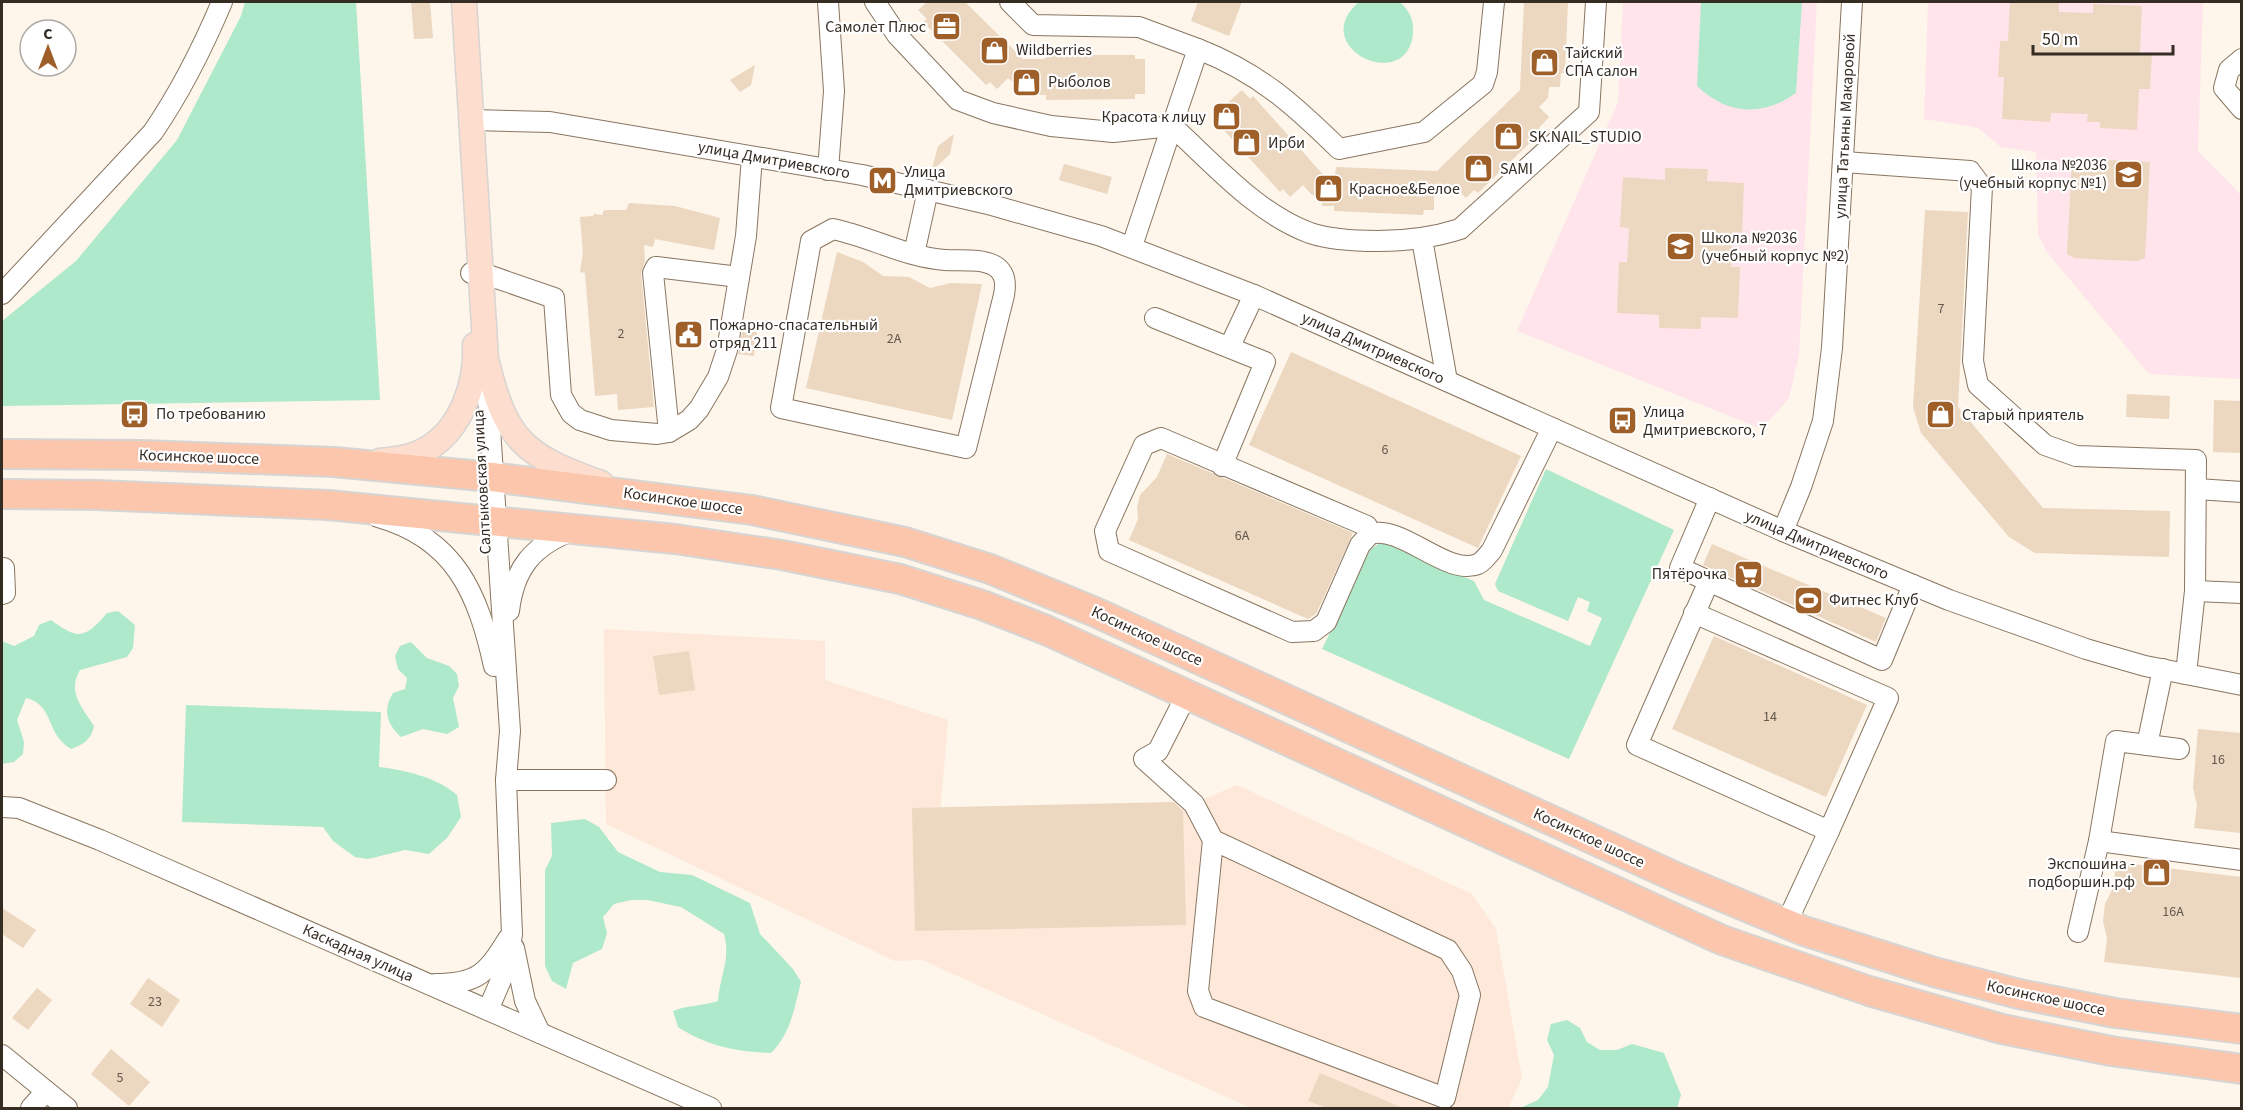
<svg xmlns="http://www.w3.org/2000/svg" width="2243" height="1110" font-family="'Source Sans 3',sans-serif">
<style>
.industrial{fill:#fee8da}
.education{fill:#ffe5eb}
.green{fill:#ade9ca}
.building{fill:#ecd7c0}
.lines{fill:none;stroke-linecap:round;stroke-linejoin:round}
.minor-casing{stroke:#887660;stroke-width:22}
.major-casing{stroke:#d7d5d3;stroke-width:27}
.highway-casing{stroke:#d7d5d3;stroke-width:32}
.minor{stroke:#fff;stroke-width:20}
.major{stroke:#fdddcd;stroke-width:24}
.highway{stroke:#fcc6ac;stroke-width:28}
.labels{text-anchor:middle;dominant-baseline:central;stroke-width:4.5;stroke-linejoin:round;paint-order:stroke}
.number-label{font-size:14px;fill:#63584b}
.poi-label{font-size:16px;fill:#352d24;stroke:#fff;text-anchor:start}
.street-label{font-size:16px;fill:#352d24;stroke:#fff}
</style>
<rect width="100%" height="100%" fill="#fef5eb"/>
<path class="industrial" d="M604 629 825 641V680L948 720 940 815 1181 809 1237 785 1472 894 1496 929 1522 1078 1508 1108H1251L922 960 895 961 606 824Z"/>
<g class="education">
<path d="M1623 2H1817L1799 355 1789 398 1762 429 1517 331 1618 102Z"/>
<path d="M1928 2H2203L2198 151 2241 195V379L2149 374 2046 251 2038 234 2036 152 2001 147 1978 128 1924 119Z"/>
</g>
<g class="green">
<path d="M245 2H356L380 400 2 406V321L76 261 177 140 241 16Z"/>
<path d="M1359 2H1400C1410 11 1414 21 1413 34 1406 95 1306 47 1359 2Z"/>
<path d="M1701 2H1802L1796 93C1763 117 1727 115 1697 86Z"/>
<path d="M1546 469 1674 530 1569 759 1322 649 1370 550 1381 542 1474 581 1484 600 1590 646 1602 618 1587 611 1590 602 1578 597 1568 621 1498 591 1495 584Z"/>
<path d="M118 611 135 625 133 648 127 657 80 670C67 692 82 707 94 726 91 740 84 744 71 749 45 734 55 705 26 698L17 720 24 742 23 754 14 762 2 764V641L14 646 34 636 39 625 51 620C78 640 85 639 107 613Z"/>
<path d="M411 642 427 658 449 666 457 674 459 686 453 698 459 727 447 734 423 729 401 737C386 723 383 710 393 693L405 689 407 678 398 669 395 656 400 646Z"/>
<path d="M186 705 381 712 379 767C404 770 437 777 457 795L461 817 447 838 429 854 405 850 368 859 355 857 333 841 323 827 182 822Z"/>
<path d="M585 819 599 827 618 852 660 872 692 875 750 903 760 934 793 969 801 982C794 1009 791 1033 771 1053 737 1052 707 1046 678 1027L673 1011C688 1005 703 1006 718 1001 720 975 731 959 724 934L681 907 647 900H631L614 904 603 917 607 933 602 949 573 963 566 989 552 981 545 966V870L552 856 551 823Z"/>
<path d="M1567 1020 1580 1028 1587 1042 1600 1050H1617L1632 1044 1664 1053 1681 1095 1677 1108H1520L1538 1100 1548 1087 1554 1055 1547 1040 1551 1024Z"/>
</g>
<g class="building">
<path d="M411 2H430L433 38 414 39Z"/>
<path d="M927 2H965L1023 59H1045V55H1135V59H1145V94H1135V99L1046 100V95H1034V87H1018L1008 78 997 89 990 82 986 85 923 22 927 19 918 10Z"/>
<path d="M1198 2H1242L1229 36 1191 21Z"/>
<path d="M1524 2H1568L1565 73H1561L1560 87H1549L1548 98 1539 107 1549 117 1539 128 1542 131 1478 193 1474 190 1466 198 1456 188 1449 194H1434V210H1424L1423 215 1334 211V206H1322L1323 196 1312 195 1303 185 1290 197 1283 189 1280 192 1220 126 1223 123 1215 114 1242 90 1250 99 1253 96 1334 187 1336 167 1437 171 1520 90Z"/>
<path d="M2010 2H2059V12L2093 13V4L2142 6 2140 53H2152L2150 89H2139L2137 130 2100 128V122H2087L2088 114 2051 113 2050 122 2002 119 2004 77H1998L2000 41H2008Z"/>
<path d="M755 65 751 85 740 92 730 80Z"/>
<path d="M954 134 950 154 931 172 938 146Z"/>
<path d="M2072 158 2150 162 2145 258 2138 261 2106 260 2075 258 2067 254Z"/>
<path d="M1064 164 1112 177 1107 194 1059 180Z"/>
<path d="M1665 168 1708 169 1707 181 1744 183 1742 233 1732 232 1731 267H1740L1738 318 1701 317V329L1659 328V315L1617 313 1619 262H1627L1629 228 1620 227 1623 177 1665 180Z"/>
<path d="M629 203 675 206 720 218 714 250 655 239 653 247 644 245 645 261 641 274 654 407 618 410 617 394 595 396 585 273 580 272 583 253 580 217 593 216 594 214 602 215 604 210H626Z"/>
<path d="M1925 210 1968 212 1958 407 2043 508 2170 511 2169 557 2035 553 2009 537 1921 433 1913 407Z"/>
<path d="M837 252 863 262 883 276 909 277 930 288 951 283 982 284 952 420 806 388Z"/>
<path d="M744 322 758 324 754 356 738 354Z"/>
<path d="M1291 352 1521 456 1478 548 1249 445Z"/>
<path d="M2127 394 2170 396 2169 419 2126 417Z"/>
<path d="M2214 400 2241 401V453L2213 452Z"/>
<path d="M1167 454 1353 533 1316 614 1308 619 1129 540 1138 519 1137 507 1140 495 1157 477Z"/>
<path d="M1712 544 1886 618 1876 642 1703 565Z"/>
<path d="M1714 636 1867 705 1826 797 1672 729Z"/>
<path d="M689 651 695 690 659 695 653 656Z"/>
<path d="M2198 729 2241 733V833L2194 828 2197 805 2193 788Z"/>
<path d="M1174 802 1183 811 1186 925 915 931 912 808Z"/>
<path d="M2116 862 2241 877V978L2104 962 2107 938 2103 921 2105 904 2113 888Z"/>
<path d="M2 908 36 930 23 948 2 934Z"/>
<path d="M148 978 180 1000 162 1027 130 1004Z"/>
<path d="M37 988 52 1000 28 1030 12 1018Z"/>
<path d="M111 1049 150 1082 129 1106 91 1074Z"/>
<path d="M1320 1073 1403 1108H1327L1308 1101Z"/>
</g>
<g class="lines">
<defs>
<g id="minor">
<path d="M828 2 834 91 828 170"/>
<path d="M875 2 897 35 958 100 993 113 1051 126 1113 132 1172 126 1198 49 1139 27 1033 25 1010 2"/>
<path d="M1198 49C1259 73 1293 104 1339 149L1424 132 1483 84 1487 72 1494 2"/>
<path d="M2242 59 2229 70 2224 88 2242 109"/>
<path d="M473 120 550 122 862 175 988 204 1101 236 1254 295 1783 531 1949 600 2086 649 2145 666 2242 685"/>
<path d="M1844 162 1970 171 1982 187 1973 361 1978 385 2045 445 2076 456 2196 460 2195 591 2186 674"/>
<path d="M833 229C871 237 905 257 945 260 960 261 981 258 995 266 1006 273 1006 284 1004 295L966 448 781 408 811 241Z"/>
<path d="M1422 239 1447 381"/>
<path d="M1132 246 1172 126C1214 164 1256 213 1310 233 1331 240 1356 241 1378 241 1408 241 1432 238 1460 229L1589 112 1596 2"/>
<path d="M914 254 928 190"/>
<path d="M471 273H482L554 298 561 395 571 413 580 420 611 430 657 434 669 432 689 420 699 409 718 377 727 350 746 236 752 157"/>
<path d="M2 294 153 132C181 91 203 47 222 2"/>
<path d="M1155 318 1265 362 1222 466"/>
<path d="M1230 346 1254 295"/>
<path d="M487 383 510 731 506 780 512 934 507 966 488 1010"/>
<path d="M669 432 653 273 656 267 739 277"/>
<path d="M2197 489 2242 492"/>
<path d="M1710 498 1680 568 1882 660 1913 585"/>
<path d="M378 517C456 539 478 594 494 666"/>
<path d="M1783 531 1801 487 1823 421 1832 348 1852 2"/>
<path d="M1370 534 1367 526 1161 438 1144 445 1105 531 1109 551 1292 632 1314 631 1326 622 1360 545 1370 534C1402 524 1447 577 1478 564 1484 561 1488 555 1492 550L1552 428"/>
<path d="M1709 581 1637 745 1829 831 1786 924"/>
<path d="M2195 591 2242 593"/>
<path d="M2 594 5 593 4 568"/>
<path d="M509 611C514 568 533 545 574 530"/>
<path d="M1694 613 1888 698 1829 831"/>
<path d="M1187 694 1158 751 1144 759 1194 804 1213 840 1448 950 1462 971 1470 995 1445 1098 1204 1007 1198 991 1213 840"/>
<path d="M2147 745 2163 669"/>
<path d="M506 780H606"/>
<path d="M2 807 19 808 100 840 711 1108"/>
<path d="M2099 841 2242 860"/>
<path d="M2078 932 2099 841 2116 741 2179 749"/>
<path d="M514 948 525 1001 540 1033"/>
<path d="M435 984C478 984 487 973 508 939"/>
<path d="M2 1055 67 1108"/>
<path d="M31 1108 46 1091"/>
</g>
<g id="major">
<path d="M464 2 486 359C506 440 522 455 601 483"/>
<path d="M380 461C396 459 411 458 425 450 461 431 477 383 475 345"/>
</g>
<g id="highway">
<path d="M2 454 142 455 334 462 492 477 752 510 905 542 990 569 1095 612 1680 879 1804 931 1934 972 2019 994 2115 1013 2242 1029"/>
<path d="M2 494 97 495 328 505 675 539 782 555 900 579 982 605 1046 630 1722 940 1869 991 2002 1029 2111 1051 2242 1069"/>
</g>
</defs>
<use href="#minor" class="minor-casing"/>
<use href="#major" class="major-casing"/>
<use href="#highway" class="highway-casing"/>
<use href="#minor" class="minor"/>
<use href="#major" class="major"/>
<use href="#highway" class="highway"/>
</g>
<defs>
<symbol id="office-square" viewBox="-11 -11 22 22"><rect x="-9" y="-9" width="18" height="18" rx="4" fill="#9f5f29" stroke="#fff"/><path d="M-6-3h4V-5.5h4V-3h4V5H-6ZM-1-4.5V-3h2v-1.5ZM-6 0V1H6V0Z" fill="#fff"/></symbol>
<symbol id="shop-square" viewBox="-11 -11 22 22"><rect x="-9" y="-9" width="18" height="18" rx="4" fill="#9f5f29" stroke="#fff"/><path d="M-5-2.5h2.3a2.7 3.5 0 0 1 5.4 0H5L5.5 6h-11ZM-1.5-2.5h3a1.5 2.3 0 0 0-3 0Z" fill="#fff"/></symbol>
<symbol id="school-square" viewBox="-11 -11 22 22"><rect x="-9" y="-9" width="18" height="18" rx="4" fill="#9f5f29" stroke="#fff"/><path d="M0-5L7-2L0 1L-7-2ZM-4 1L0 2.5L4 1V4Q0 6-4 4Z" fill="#fff"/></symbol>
<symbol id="metro-square" viewBox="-11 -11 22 22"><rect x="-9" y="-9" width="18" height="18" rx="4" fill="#9f5f29" stroke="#fff"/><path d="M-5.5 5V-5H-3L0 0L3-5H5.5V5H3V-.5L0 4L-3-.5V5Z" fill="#fff"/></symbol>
<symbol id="civic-square" viewBox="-11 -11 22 22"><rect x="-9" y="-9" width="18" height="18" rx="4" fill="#9f5f29" stroke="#fff"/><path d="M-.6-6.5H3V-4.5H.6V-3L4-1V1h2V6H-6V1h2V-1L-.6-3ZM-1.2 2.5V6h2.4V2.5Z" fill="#fff"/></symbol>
<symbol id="bus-square" viewBox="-11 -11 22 22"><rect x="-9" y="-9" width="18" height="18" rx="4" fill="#9f5f29" stroke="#fff"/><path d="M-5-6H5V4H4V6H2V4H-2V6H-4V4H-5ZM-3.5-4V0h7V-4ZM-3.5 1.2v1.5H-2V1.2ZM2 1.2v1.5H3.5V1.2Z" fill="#fff"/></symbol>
<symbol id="supermarket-square" viewBox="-11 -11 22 22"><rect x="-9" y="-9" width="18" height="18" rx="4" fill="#9f5f29" stroke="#fff"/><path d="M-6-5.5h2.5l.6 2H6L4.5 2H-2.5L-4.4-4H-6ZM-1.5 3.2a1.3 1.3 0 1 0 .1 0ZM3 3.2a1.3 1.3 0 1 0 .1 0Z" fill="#fff"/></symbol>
<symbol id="stadium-square" viewBox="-11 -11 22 22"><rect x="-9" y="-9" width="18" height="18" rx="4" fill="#9f5f29" stroke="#fff"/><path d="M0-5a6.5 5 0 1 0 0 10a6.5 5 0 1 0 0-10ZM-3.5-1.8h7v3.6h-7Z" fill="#fff"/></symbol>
</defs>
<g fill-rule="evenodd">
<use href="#office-square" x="930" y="10" width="33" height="33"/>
<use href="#shop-square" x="978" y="34" width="33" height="33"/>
<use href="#shop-square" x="1528" y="46" width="33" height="33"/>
<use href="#shop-square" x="1010" y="66" width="33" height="33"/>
<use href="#shop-square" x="1210" y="100" width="33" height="33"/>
<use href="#shop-square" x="1492" y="120" width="33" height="33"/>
<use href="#shop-square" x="1230" y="126" width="33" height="33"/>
<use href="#shop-square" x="1462" y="152" width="33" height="33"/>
<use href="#school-square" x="2112" y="158" width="33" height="33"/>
<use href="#metro-square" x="866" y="164" width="33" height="33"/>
<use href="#shop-square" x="1312" y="172" width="33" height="33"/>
<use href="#school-square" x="1664" y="230" width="33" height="33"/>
<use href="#civic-square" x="672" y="318" width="33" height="33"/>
<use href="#bus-square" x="118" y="398" width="33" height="33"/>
<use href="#shop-square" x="1924" y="398" width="33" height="33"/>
<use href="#bus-square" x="1606" y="404" width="33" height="33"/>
<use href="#supermarket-square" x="1732" y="558" width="33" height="33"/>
<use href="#stadium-square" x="1792" y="584" width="33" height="33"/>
<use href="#shop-square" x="2140" y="856" width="33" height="33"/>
</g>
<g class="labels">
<g class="number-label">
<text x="1941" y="309">7</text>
<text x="621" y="334">2</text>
<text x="894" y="339">2А</text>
<text x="1385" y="450">6</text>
<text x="1242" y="536">6А</text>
<text x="1770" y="717">14</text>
<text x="2218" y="760">16</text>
<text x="2173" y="912">16А</text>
<text x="155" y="1002">23</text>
<text x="120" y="1078">5</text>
</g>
<g class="poi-label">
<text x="926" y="27" text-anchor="end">Самолет Плюс</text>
<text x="1016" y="50">Wildberries</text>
<text x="1565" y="53">Тайский<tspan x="1565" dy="18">СПА салон</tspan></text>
<text x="1048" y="82">Рыболов</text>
<text x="1206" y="117" text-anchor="end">Красота к лицу</text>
<text x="1529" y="137">SK.NAIL_STUDIO</text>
<text x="1268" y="143">Ирби</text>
<text x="2107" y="165" text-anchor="end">Школа №2036<tspan x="2107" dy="18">(учебный корпус №1)</tspan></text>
<text x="1500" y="169">SAMI</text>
<text x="904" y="172">Улица<tspan x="904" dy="18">Дмитриевского</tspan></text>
<text x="1349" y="189">Красное&amp;Белое</text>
<text x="1701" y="238">Школа №2036<tspan x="1701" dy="18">(учебный корпус №2)</tspan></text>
<text x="709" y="325">Пожарно-спасательный<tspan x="709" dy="18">отряд 211</tspan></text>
<text x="1643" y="412">Улица<tspan x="1643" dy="18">Дмитриевского, 7</tspan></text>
<text x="156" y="414">По требованию</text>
<text x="1962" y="415">Старый приятель</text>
<text x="1727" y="574" text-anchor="end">Пятёрочка</text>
<text x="1829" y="600">Фитнес Клуб</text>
<text x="2135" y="864" text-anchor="end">Экспошина -<tspan x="2135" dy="18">подборшин.рф</tspan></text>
</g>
<g class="street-label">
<text transform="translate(1845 126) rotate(-87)">улица Татьяны Макаровой</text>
<text transform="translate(774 160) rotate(10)">улица Дмитриевского</text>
<text transform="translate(1373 348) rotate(24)">улица Дмитриевского</text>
<text transform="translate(199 457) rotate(2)">Косинское шоссе</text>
<text transform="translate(482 482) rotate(-93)">Салтыковская улица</text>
<text transform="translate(683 501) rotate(8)">Косинское шоссе</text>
<text transform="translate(1817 545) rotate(23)">улица Дмитриевского</text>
<text transform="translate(1147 636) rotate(25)">Косинское шоссе</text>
<text transform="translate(1589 838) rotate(25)">Косинское шоссе</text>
<text transform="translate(358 953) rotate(24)">Каскадная улица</text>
<text transform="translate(2046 998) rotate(12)">Косинское шоссе</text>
</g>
</g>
<rect width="2243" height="1110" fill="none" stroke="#352d24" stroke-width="6"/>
<g transform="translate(48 48)"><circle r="28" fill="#ffffff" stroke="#aeaba7" stroke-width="1.5"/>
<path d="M0-4.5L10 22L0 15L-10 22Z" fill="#9f5f29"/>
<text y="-9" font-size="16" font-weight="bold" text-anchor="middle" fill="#352d24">С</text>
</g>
<path d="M2033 45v9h140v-9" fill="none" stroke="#352d24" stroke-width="3"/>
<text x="2042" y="45" font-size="18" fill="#352d24" stroke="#ffffff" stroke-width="4.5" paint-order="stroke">50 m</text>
</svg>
